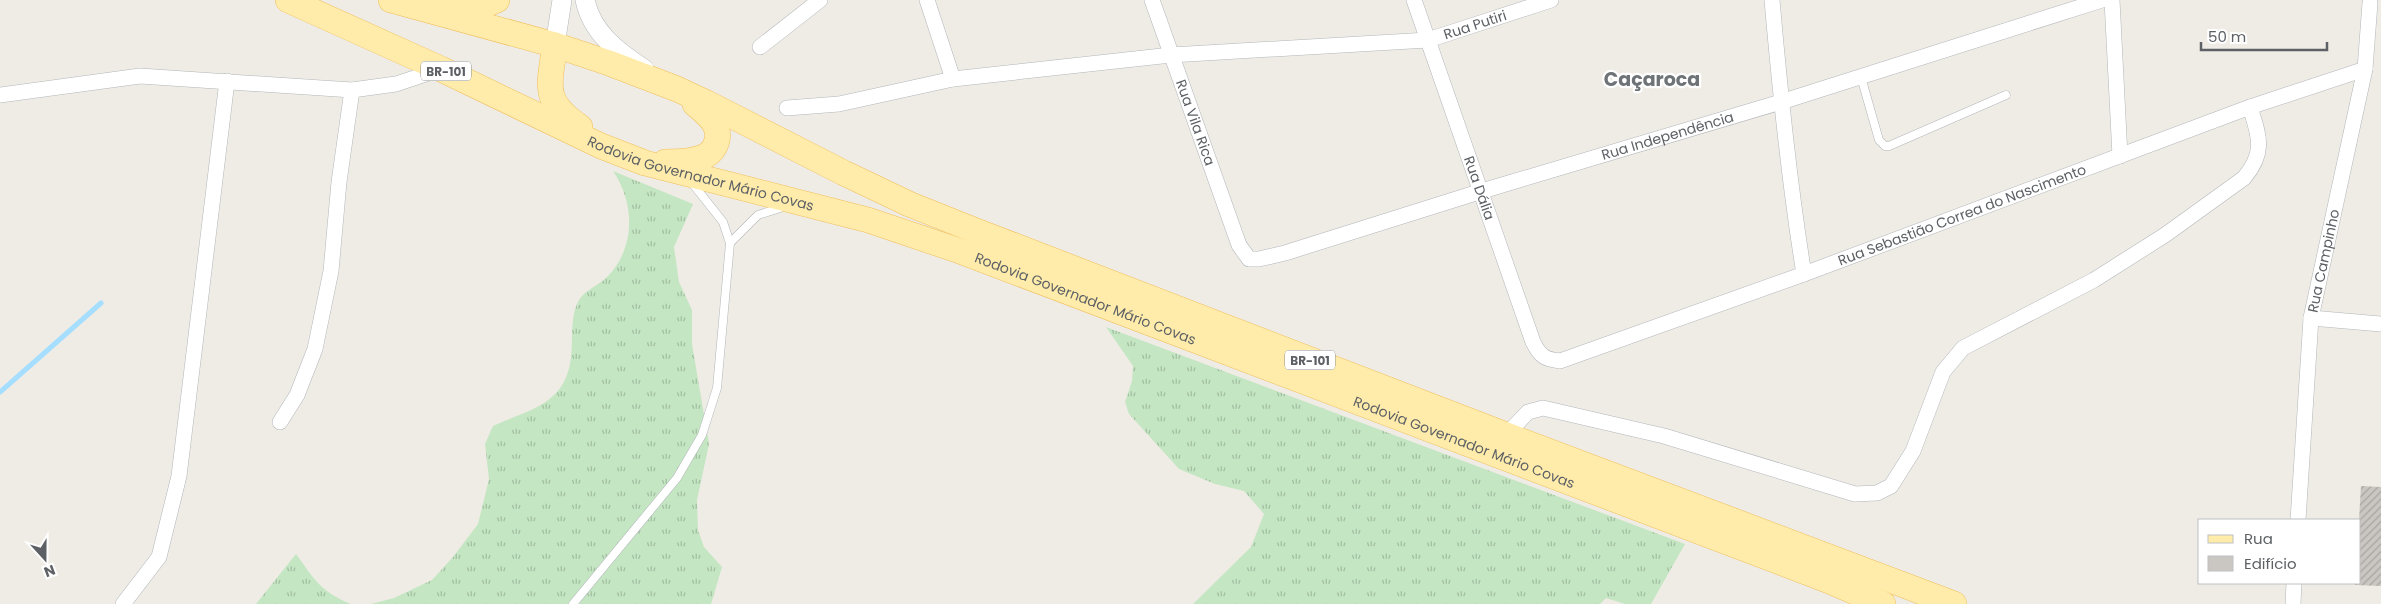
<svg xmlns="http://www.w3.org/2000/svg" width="2381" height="604" font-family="Poppins,sans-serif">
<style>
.grass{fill:url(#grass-tufts)}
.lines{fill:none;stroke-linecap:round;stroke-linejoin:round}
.stream{stroke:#a6deff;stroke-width:5}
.building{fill:url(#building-hatch)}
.service-casing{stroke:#b2b6ba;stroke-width:9}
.minor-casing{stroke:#b2b6ba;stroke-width:16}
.tertiary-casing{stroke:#b2b6ba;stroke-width:20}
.primary-casing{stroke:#f1be5c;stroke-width:26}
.service{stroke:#fff;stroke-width:8}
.minor{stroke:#fff;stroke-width:15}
.tertiary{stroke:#fff;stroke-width:19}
.primary{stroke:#ffecab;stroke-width:25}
.labels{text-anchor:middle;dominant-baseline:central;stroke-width:4.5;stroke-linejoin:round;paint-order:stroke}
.shield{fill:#fff;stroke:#8e9093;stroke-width:1}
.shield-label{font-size:12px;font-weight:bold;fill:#5d6165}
.street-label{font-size:14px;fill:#5d6165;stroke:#fff}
.district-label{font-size:19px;font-weight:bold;fill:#6e7377;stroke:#fff}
</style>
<defs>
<pattern id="grass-tufts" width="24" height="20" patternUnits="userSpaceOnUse" patternTransform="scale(1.25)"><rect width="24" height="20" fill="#c4e6c2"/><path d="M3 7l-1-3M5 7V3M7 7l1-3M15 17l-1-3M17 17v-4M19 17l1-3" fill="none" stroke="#a2bea1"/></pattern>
<pattern id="building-hatch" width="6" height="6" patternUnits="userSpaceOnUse" patternTransform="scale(1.25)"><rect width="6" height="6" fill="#cac7c2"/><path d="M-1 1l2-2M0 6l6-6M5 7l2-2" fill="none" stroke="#a7a5a1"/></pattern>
</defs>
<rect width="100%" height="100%" fill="#efece5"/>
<g class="grass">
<path d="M613 171 693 204 674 247 679 282 692 310V344L709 444 697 500 698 530 704 547 722 567 711 604H371L394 598 432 580 453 557 478 524 489 479 485 444 493 426C530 409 565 405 571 358 573 341 570 320 577 304 583 290 597 287 607 277 636 248 635 203 613 171Z"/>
<path d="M1106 327 1685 544 1651 604H1625L1606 598 1600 604H1193L1251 547 1264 514 1244 491 1215 484 1179 469 1129 414 1125 402 1132 381 1133 366Z"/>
<path d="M296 554C314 579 321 592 351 604H256Z"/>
</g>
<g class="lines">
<path class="stream" d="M0 392 101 303"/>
</g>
<path class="building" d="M2361 486 2381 487V586L2355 585V583H2360L2359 520Z"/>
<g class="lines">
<defs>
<g id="service">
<path d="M1861 77 1879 140 1885 146H1889L2006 95"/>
<path d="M730 243 758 215 783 207"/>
<path d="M573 604 677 478 702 435 717 388 730 243 723 222 692 183"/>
</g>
<g id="minor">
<path d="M927 0 953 79"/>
<path id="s1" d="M1152 0 1239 245 1249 259H1259L1285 253 1482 191 1781 102 2102 0"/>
<path id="s2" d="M1414 0 1533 342C1540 356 1544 359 1560 361L1804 274 2250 107 2365 69"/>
<path d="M1772 0C1780 92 1789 183 1804 274"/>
<path d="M2112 0 2120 156"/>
<path d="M760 47 820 0"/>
<path d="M0 95 140 76 352 90 396 84 441 69"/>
<path id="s3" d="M787 108 839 104 953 79 1171 55 1428 40 1551 0"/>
<path d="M2311 318 2381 324"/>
<path d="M280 422 297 395 315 349 331 271 339 182 352 90"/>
<path d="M1506 435 1528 412 1543 408 1664 436 1855 494 1877 493 1891 486 1913 451 1943 372 1963 348 2094 280 2165 235 2244 178C2266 152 2259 136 2250 107"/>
<path id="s4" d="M2298 520 2311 318 2365 69 2370 3"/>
<path d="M123 604 159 557 179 476 227 81"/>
<path d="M2293 604 2294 583"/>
</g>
<g id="tertiary">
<path d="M585 0C592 33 617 51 644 69"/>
<path d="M555 45 562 0"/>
</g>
<g id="primary">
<path id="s5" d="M288 0 441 69 601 146 645 163 868 220 960 251 1827 580 1883 604"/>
<path d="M391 0 555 45 609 63 677 89 707 103 844 173 909 204 979 232 1506 435 1954 604"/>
<path d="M441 8 485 5 497 0"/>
<path d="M555 45C549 87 542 101 580 127"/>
<path d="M665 162C677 162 689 162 700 158 707 156 712 152 715 146 724 127 708 115 695 104"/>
</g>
</defs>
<use href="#service" class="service-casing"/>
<use href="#minor" class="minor-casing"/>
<use href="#tertiary" class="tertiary-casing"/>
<use href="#primary" class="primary-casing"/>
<use href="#service" class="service"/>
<use href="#minor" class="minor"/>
<use href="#tertiary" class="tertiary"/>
<use href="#primary" class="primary"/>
</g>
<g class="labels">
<g class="shield">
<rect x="421" y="61.5" width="50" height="19" rx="4"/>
<rect x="1285" y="350.5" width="50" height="19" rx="4"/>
</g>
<g class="shield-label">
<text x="446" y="71">BR-101</text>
<text x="1310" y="360">BR-101</text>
</g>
<g class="street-label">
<text stroke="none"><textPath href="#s3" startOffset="695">Rua Putiri</textPath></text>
<text stroke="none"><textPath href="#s1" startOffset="130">Rua Vila Rica</textPath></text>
<text stroke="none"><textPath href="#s1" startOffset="714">Rua Independência</textPath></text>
<text stroke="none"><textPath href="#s5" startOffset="449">Rodovia Governador Mário Covas</textPath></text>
<text stroke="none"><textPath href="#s2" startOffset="199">Rua Dália</textPath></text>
<text stroke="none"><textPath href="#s2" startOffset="825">Rua Sebastião Correa do Nascimento</textPath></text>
<text stroke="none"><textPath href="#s4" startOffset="261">Rua Campinho</textPath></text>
<text stroke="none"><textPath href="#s5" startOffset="854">Rodovia Governador Mário Covas</textPath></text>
<text stroke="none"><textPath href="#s5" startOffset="1259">Rodovia Governador Mário Covas</textPath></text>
</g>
<g class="district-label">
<text x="1652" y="79">Caçaroca</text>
</g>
</g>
<rect x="2198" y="519" width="162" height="65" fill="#ffffff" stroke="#bec0c1"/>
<rect x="2208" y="535" width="25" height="8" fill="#ffecab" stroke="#bec0c1"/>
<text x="2244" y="544" font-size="15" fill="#5d6165">Rua</text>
<rect x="2208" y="556" width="25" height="15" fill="#cac7c2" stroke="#bec0c1"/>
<text x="2244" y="569" font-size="15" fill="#5d6165">Edifício</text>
<g transform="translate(45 559) rotate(159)" stroke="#ffffff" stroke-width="4" paint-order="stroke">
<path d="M0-4L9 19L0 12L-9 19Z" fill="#5d6165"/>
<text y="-8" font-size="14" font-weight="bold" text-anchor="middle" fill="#5d6165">N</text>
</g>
<path d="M2201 42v8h126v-8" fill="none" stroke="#5d6165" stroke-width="2.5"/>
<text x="2208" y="42" font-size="15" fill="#5d6165" stroke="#ffffff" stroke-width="4" paint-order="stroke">50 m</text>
</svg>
